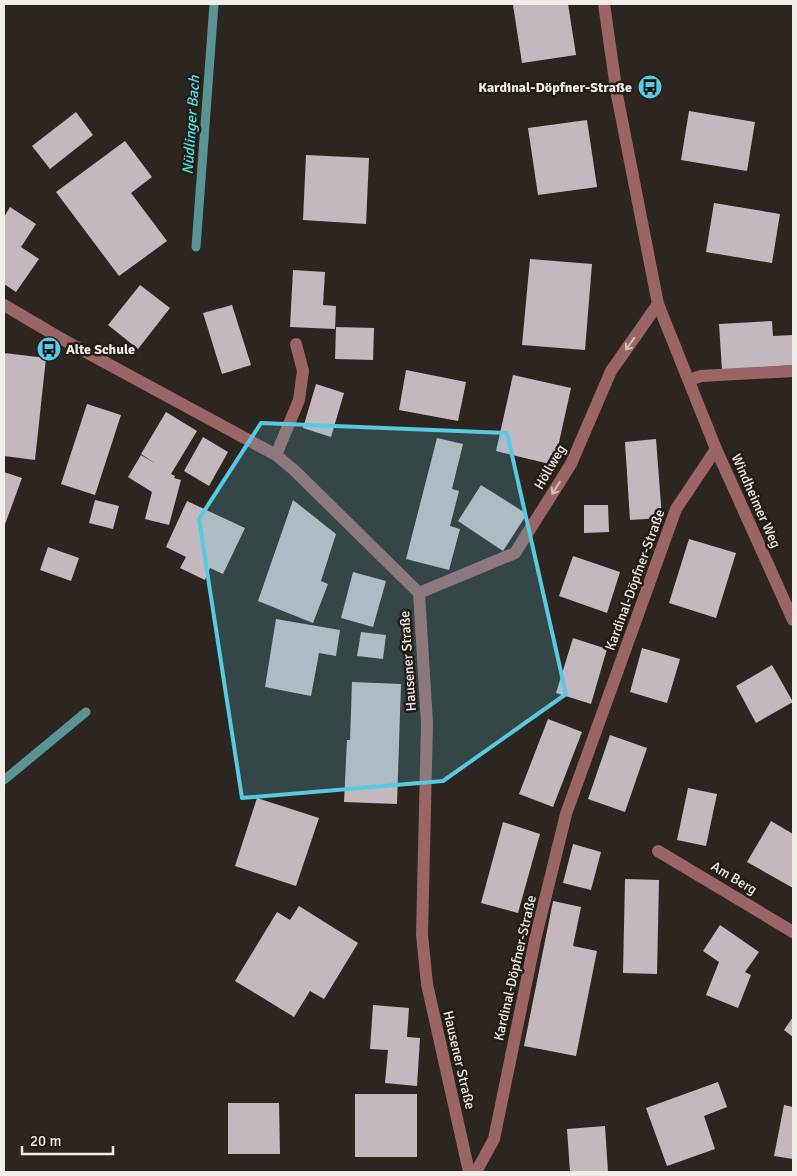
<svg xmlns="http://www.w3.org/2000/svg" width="797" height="1176" font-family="Signika,sans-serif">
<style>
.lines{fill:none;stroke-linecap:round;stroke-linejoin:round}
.stream{stroke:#5a9494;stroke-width:9}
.building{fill:#c3b8be}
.minor{stroke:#9b6566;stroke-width:12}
.oneway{stroke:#d3bdbb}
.marked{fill:#57c9e2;fill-opacity:0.2;stroke:#57c9e2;stroke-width:4;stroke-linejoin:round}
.labels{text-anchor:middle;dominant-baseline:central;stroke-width:5;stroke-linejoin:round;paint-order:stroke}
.poi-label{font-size:14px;font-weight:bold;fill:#f1ede9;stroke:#231c17;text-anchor:end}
.street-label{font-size:14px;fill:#f1ede9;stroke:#231c17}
.water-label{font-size:15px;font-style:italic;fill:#4be4e7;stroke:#231c17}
</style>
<rect width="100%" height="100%" fill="#2d2620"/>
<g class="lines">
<g class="stream">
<path d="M196 247 214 4"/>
<path d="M4 780 86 712"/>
</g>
</g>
<g class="building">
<path d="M524 4H568L576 55 522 63 513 5Z"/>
<path d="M689 111 755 122 747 171 681 160Z"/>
<path d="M76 112 93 135 50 169 32 146Z"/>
<path d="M587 120 597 187 538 195 528 128Z"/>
<path d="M125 141 152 177 131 193 167 241 119 276 56 192Z"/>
<path d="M306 155 369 158 366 224 303 220Z"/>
<path d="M714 203 780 214 772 263 706 252Z"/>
<path d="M10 207 36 224 21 247 39 259 16 292 4 284V217Z"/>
<path d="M530 259 592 264 585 350 522 345Z"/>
<path d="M293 270 325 272 323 305 336 306 335 329 290 327Z"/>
<path d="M140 285 170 308 138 349 108 325Z"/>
<path d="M232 305 251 365 222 374 203 313Z"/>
<path d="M772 321 773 336 793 335V365L722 370 719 324Z"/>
<path d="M336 327 374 328 373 360 335 359Z"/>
<path d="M4 353 46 358 35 460 4 456Z"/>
<path d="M406 370 466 382 458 421 399 410Z"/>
<path d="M513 375 571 388 554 465 496 451Z"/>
<path d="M316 384 344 393 331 437 303 428Z"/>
<path d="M87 404 121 415 95 495 61 484Z"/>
<path d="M166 412 197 431 171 474 175 476 174 478 181 480 169 525 145 519 152 492 128 477 141 455 156 464 141 454Z"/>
<path d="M203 437 228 452 209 486 184 471Z"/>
<path d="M437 438 463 444 452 489 459 491 450 526 460 529 449 570 406 559Z"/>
<path d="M656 439 662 518 630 520 625 442Z"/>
<path d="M4 472 22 478 4 527Z"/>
<path d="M481 485 527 514 503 551 458 521Z"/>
<path d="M95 500 119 506 113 529 89 523Z"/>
<path d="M293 500 336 534 321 581 328 584 313 623 258 601Z"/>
<path d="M187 501 245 528 223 574 210 568 205 580 180 568 186 557 166 547Z"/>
<path d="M584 505H608L609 532 584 533Z"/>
<path d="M689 539 736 553 716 618 669 603Z"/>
<path d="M48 547 79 558 71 581 40 570Z"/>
<path d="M573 556 620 572 607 613 559 596Z"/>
<path d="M353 572 386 581 373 627 341 618Z"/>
<path d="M276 619 340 630 336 656 319 653 311 696 265 687Z"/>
<path d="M361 632 386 635 383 659 357 656Z"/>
<path d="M573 638 607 649 591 704 556 693Z"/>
<path d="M642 648 680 659 667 703 630 692Z"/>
<path d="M772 665 793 702 756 723 736 686Z"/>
<path d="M352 682 401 684 397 804 344 802 347 740H350Z"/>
<path d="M548 719 582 732 553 807 519 794Z"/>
<path d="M610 735 647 748 625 812 588 799Z"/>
<path d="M688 788 717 794 706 846 677 840Z"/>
<path d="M257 798 319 818 296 886 235 866Z"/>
<path d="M771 821 793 834V888L747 862Z"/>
<path d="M503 822 540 834 518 913 481 903Z"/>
<path d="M573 844 601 852 591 890 563 883Z"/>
<path d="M625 879 659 880 657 974 623 973Z"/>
<path d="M553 901 581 907 573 946 597 951 576 1056 524 1046Z"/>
<path d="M299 906 358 943 324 999 310 991 294 1017 235 981 277 912 290 920Z"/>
<path d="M720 925 759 952 745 972 751 975 738 1008 706 995 719 962 703 951Z"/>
<path d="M373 1005 409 1008 407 1037 420 1038 417 1086 385 1083 388 1050 370 1049Z"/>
<path d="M793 1017V1037L784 1030Z"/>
<path d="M718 1082 727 1107 704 1116 715 1149 667 1166 646 1108Z"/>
<rect x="355" y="1094" width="62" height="63"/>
<path d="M228 1103H279L280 1154H228Z"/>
<path d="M784 1105 793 1107V1159L774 1156Z"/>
<path d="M605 1126 608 1172H570L567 1129Z"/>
</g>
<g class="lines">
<g class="minor">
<path d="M604 4 617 95 658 304 716 449 793 620"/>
<path d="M4 305 60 338 276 455 294 470 419 593 427 723 422 935 427 984 469 1172"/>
<path d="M689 380 701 376 793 371"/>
<path d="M276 455 299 400 303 371 296 344"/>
<path d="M419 593 515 553 571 464 611 371 658 304"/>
<path d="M658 851 793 932"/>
<path d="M476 1172 494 1139 535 940 566 814 676 509 716 449"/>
</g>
</g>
<defs><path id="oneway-shaft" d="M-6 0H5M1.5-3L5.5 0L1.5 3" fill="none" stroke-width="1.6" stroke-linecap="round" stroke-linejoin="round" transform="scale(1.25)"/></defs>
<g class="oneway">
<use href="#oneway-shaft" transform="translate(630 344) rotate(125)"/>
<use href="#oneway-shaft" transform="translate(556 488) rotate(122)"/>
</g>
<path class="marked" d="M261 423 507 433 566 694 443 781 242 798 199 519Z"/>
<defs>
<symbol id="bus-disc" viewBox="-11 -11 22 22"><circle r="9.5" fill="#57c9e2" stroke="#231c17"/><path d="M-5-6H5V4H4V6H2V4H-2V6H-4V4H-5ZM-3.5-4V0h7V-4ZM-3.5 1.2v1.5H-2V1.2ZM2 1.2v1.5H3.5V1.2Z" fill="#111"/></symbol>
</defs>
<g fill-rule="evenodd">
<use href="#bus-disc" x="636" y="73" width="28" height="28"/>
<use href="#bus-disc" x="35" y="335" width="28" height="28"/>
</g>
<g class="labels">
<g class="poi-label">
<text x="632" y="87">Kardinal-Döpfner-Straße</text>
<text x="66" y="349" text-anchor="start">Alte Schule</text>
</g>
<g class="street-label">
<text transform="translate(550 467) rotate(-60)">Höllweg</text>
<text transform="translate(756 501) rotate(66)">Windheimer Weg</text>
<text transform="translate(635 580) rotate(-70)">Kardinal-Döpfner-Straße</text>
<text transform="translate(408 661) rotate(-94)">Hausener Straße</text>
<text transform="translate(734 878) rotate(31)">Am Berg</text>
<text transform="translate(515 968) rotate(-77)">Kardinal-Döpfner-Straße</text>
<text transform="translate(459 1060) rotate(77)">Hausener Straße</text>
</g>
<g class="water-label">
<text transform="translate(191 125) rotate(-86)">Nüdlinger Bach</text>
</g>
</g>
<rect width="797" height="1176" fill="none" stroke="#f1ede9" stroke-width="10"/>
<path d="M22 1146v8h91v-8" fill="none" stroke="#f1ede9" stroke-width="2.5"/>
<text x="30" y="1146" font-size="15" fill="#f1ede9" stroke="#231c17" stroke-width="4" paint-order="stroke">20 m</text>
</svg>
